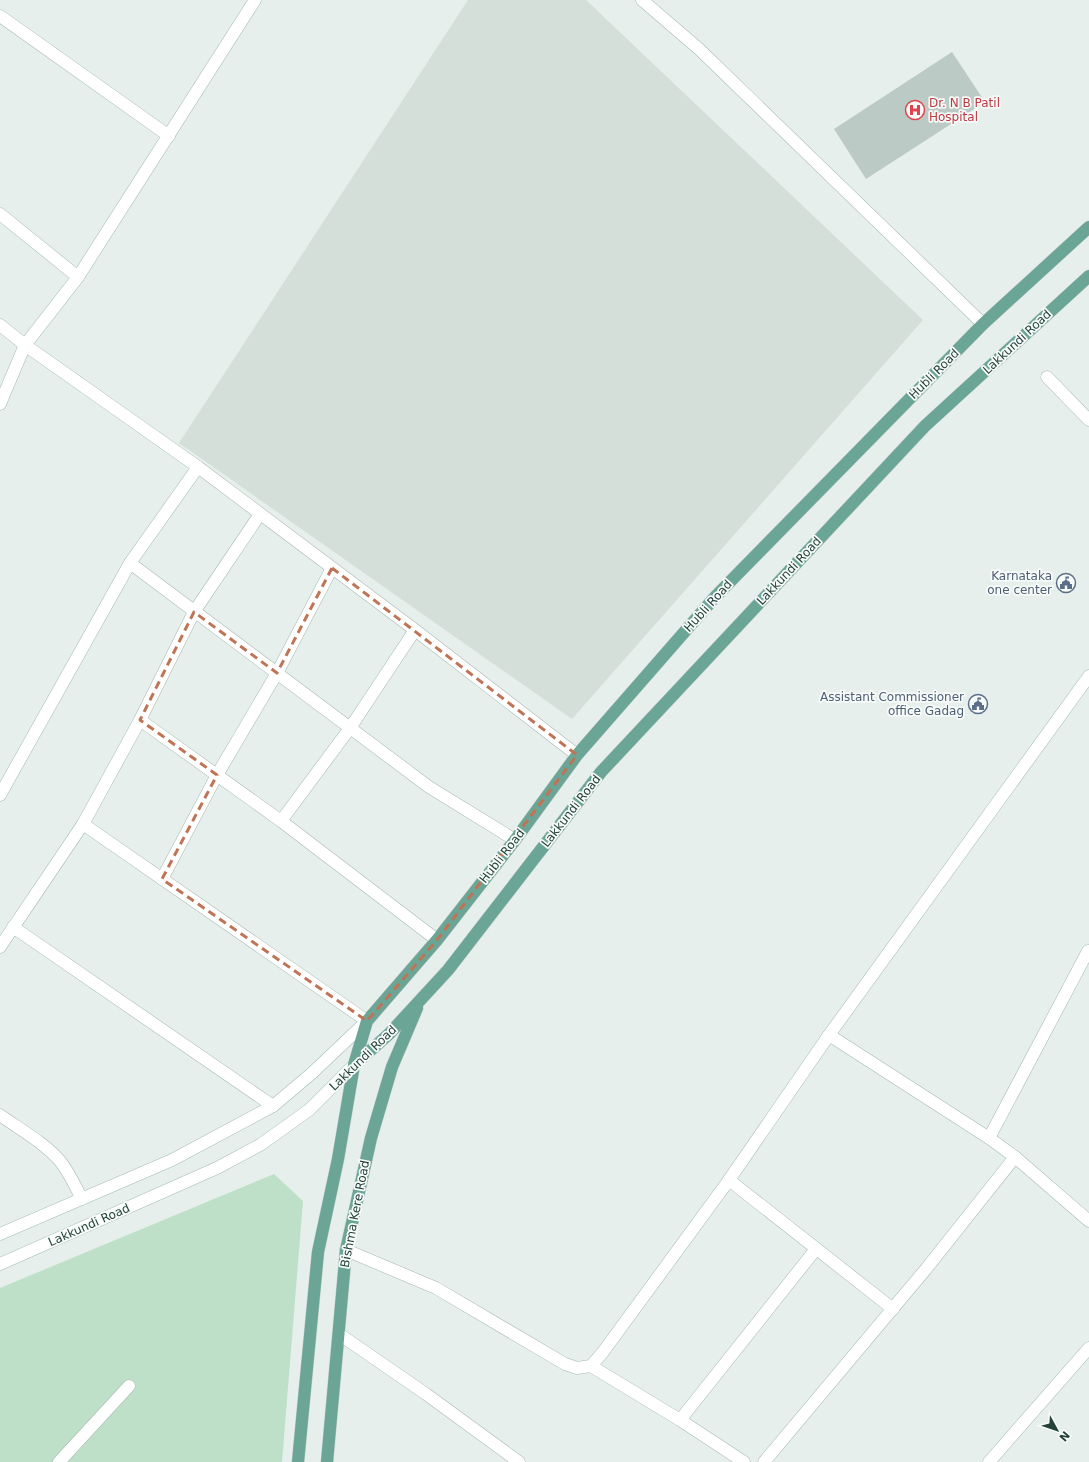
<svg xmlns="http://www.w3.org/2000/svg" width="1089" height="1462" font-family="'DejaVu Sans',sans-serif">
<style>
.built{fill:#d4dfda}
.green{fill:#bfe0c8}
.building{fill:#bbcac4}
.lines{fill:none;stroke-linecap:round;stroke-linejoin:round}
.lane-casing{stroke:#a8b8b2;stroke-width:13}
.street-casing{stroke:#a8b8b2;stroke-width:13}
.secondary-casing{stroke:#a4bbb3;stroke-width:13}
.primary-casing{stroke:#c2cac8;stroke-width:13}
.lane{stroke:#fff;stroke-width:12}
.street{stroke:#fff;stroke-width:12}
.secondary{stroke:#fff;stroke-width:12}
.primary{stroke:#6aa596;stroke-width:12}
.marked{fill:none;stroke:#c07456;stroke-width:3;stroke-dasharray:8 5;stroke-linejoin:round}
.labels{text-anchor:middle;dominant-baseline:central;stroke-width:3.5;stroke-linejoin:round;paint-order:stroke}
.health-label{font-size:12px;fill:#be3a42;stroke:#f7fbf9;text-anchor:start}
.street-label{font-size:12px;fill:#24423a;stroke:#f7fbf9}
.service-label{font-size:12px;fill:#4e5e75;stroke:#f7fbf9;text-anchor:end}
</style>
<rect width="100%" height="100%" fill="#e6efeb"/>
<path class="built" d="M468 0H586L923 320 572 719 179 443Z"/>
<path class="green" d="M274 1174 303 1201 282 1462H0V1288Z"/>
<path class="building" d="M952 52 985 102 866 179 834 129Z"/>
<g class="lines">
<defs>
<path id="lane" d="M59 1462 129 1386"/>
<g id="street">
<path d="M642 0 699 49 983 324"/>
<path d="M0 16 169 136"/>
<path d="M0 214 78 277"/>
<path d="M0 325 25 345 198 467 415 630 577 755"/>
<path d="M1047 377 1089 420"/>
<path d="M0 404 25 345 78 277 255 0"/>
<path d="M130 563 429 787 515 840"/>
<path d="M140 720 281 821 437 940"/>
<path d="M0 795 130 563 198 467"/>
<path d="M281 821 350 728 415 630"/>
<path d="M83 824 367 1021"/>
<path d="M162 879 217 775 277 673 332 568"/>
<path d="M13 927 273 1106"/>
<path d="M0 947 83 824 140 720 194 612 260 514"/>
<path d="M829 1035 989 1138 1015 1157 1089 1221"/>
<path d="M0 1115C18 1128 46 1144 60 1161 69 1172 75 1186 82 1199"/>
<path d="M989 1138 1088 951"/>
<path d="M729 1180 893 1309"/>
<path d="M346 1250 436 1288 565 1364 577 1368 591 1366 680 1420 744 1462"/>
<path d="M339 1334 426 1394 519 1462"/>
<path d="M591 1366 603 1352 729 1180 829 1035 1089 676"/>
<path d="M680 1420 816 1249"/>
<path d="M764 1462 926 1269 1015 1157"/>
<path d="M989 1462 1089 1348"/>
</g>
<g id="secondary">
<path d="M0 1234 172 1160 273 1106 311 1074 367 1021"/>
<path d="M0 1264 217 1168 260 1145 309 1110 354 1065"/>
</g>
<g id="primary">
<path d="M354 1065 389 1034 448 970 601 772 925 426 1089 276"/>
<path d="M298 1462 318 1252 338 1159 354 1065 367 1021 437 940 515 840 577 755 715 597 983 324 1089 227"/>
<path d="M327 1462 346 1250 371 1138 392 1067 417 1008"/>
</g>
</defs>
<use href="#lane" class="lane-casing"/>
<use href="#street" class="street-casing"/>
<use href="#secondary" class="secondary-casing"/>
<use href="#primary" class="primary-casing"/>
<use href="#lane" class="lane"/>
<use href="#street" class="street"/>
<use href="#secondary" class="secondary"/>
<use href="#primary" class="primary"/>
</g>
<path class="marked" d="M332 568 577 755 437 940 367 1021 162 879 217 775 140 720 194 612 277 673Z"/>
<defs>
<symbol id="hospital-ring" viewBox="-11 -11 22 22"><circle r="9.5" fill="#f7fbf9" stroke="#e0444e" stroke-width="1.5"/><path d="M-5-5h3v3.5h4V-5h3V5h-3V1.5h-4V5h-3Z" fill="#e0444e"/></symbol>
<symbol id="civic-ring" viewBox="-11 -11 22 22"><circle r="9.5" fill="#f7fbf9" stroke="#5c6f8a" stroke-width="1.5"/><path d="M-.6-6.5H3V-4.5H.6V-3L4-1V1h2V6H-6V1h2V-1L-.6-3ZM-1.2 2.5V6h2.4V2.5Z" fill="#5c6f8a"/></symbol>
</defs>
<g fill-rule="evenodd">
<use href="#hospital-ring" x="904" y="99" width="22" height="22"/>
<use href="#civic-ring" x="1055" y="572" width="22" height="22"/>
<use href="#civic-ring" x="967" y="693" width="22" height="22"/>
</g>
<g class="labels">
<g class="health-label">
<text x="929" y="103">Dr. N B Patil<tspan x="929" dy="14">Hospital</tspan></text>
</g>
<g class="street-label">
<text transform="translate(1017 342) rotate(-43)">Lakkundi Road</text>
<text transform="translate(934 374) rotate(-45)">Hubli Road</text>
<text transform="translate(789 571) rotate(-47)">Lakkundi Road</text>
<text transform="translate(708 606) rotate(-48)">Hubli Road</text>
<text transform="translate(571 811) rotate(-52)">Lakkundi Road</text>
<text transform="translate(502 856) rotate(-52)">Hubli Road</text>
<text transform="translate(363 1058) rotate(-44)">Lakkundi Road</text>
<text transform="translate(355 1214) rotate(-79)">Bishma Kere Road</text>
<text transform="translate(89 1225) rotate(-24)">Lakkundi Road</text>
</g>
<g class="service-label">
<text x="1052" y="576">Karnataka<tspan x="1052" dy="14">one center</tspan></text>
<text x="964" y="697">Assistant Commissioner<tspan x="964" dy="14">office Gadag</tspan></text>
</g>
</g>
<g transform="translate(1057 1430) rotate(130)" stroke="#f7fbf9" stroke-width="3" paint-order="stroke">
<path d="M0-3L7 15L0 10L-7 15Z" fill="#24423a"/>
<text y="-6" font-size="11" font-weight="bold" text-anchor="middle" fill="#24423a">N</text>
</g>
</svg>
